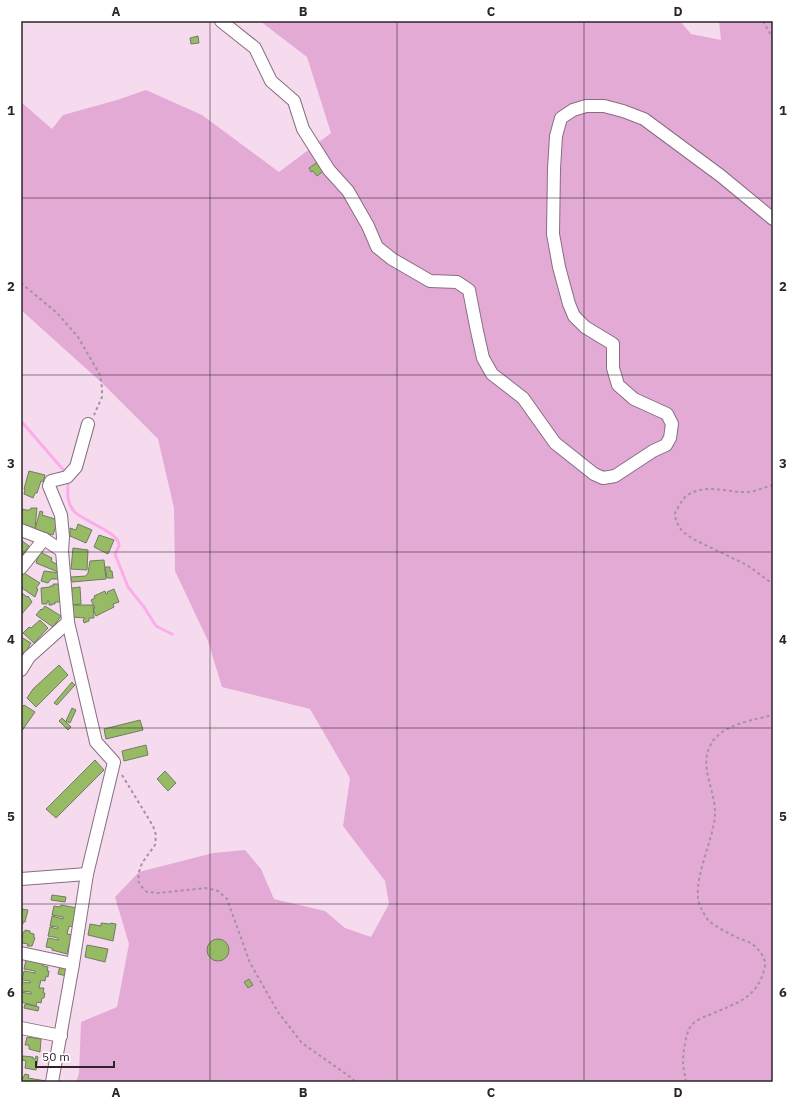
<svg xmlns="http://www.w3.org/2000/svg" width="794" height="1103" font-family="'IBM Plex Sans',sans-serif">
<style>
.green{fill:#e4aad6}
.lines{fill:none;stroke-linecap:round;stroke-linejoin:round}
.stream{stroke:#fcade9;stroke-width:3}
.building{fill:#97ba65;stroke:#707c63}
.minor-casing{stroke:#866e80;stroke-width:14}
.path{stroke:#a5919f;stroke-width:2;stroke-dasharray:3 3;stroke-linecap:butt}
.minor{stroke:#fff;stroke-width:12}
.grid{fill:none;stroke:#2d232a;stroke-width:1;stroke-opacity:0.55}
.neatline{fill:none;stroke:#2d232a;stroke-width:1.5}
.grid-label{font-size:13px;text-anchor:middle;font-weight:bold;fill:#2d232a}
</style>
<rect width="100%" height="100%" fill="#f6dbef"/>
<path class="green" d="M260 21H680L691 34 721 40 719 21H773V1082H76L79 1074 81 1022 117 1007 129 944 115 897 139 872 213 853 245 850 261 869 274 899 325 911 345 928 371 937 389 904 385 881 343 826 350 778 310 709 222 687 208 641 175 571 174 508 158 439 101 382 21 310V102L52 129 63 115 117 100 146 90 202 115 279 172 331 133 307 57Z"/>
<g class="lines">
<g class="stream">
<path d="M21 421 66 473"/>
<path d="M68 480C68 491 66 501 73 510 79 520 121 532 119 546 118 548 116 552 115 554L128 587 144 607 156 626 172 634"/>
</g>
</g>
<g class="building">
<path d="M198 36 199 43 191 44 190 38Z"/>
<path d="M319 161 325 170 317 176 313 171 311 172 309 168Z"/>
<path d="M29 471 45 475 43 482 41 481 37 493H35L33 498 24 494 25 490 24 489Z"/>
<path d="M31 508H37L35 529 21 524 22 509 26 510H30Z"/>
<path d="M40 511 43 512 42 515 58 520 53 535 35 529Z"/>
<path d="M78 524 92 530 86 543 70 536V528L76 530Z"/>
<path d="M99 535 114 540 108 554 94 547Z"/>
<path d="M21 540 29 546 21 557Z"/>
<path d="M73 548 88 550 87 570 71 569Z"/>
<path d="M40 552 52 558 51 561 58 565 60 568 58 572 36 563Z"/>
<path d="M104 560 106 579 72 582 71 577 86 576 88 573 90 561Z"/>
<path d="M105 567H110V571H112L113 578H107Z"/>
<path d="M44 571 60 573 58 579H51L48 583 41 581Z"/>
<path d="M24 573 40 583 36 588 38 589 35 597 22 588 23 587 21 585V577Z"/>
<path d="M53 584H60V602H55V604H52V605H49V601H47V604H42L41 588 50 587V586H53Z"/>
<path d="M80 587 81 604 71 605 72 588Z"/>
<path d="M114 589 119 602 113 604 114 607 96 616 93 609 95 608 91 600 95 598 94 596 105 591 106 594 108 593 107 592Z"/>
<path d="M22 593 27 597 28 596 32 602 21 615Z"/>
<path d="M72 605H93L94 618H89V621L84 623 83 620 85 618 72 617Z"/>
<path d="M45 606 61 616 53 627 36 615 41 609 42 610Z"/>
<path d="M40 620 48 628 34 643 23 633 29 627 31 628Z"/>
<path d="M21 637 31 643 25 653 23 652 21 657Z"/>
<path d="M59 665 68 675 36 707 27 698 33 689Z"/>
<path d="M72 682 75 685 57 705 54 703Z"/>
<path d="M24 705 35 712 21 732V708Z"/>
<path d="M72 708 76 710 70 723 66 721Z"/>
<path d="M62 718 71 727 68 730 59 721Z"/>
<path d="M140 720 143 730 106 739 104 729Z"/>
<path d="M146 745 148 755 124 761 122 751Z"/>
<path d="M95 760 104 770 56 818 46 809Z"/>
<path d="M165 771 176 783 168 791 157 779Z"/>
<path d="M52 895 66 897 65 902 51 900Z"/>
<path d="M61 905 77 908 73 927 69 926 67 934 72 935 71 945H69L67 954 52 950V948L46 947 48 938 58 940V938L48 936 50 927 57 929 58 927 50 926 52 916 63 919V917L52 915 54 906 60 907Z"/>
<path d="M21 909 28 910 25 922H23V924H21Z"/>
<path d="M101 923 110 924 111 923 116 924 113 941 88 935 90 924 101 926Z"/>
<path d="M25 930 30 931V933L34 934V938H35L32 946H27L28 944 22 943 23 932H25Z"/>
<circle cx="218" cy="950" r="11"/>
<path d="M87 945 108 949 105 962 85 957Z"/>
<path d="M26 960 44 962 43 966 48 967 47 971H49L48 977 46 976 45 981 41 980 39 988H44L43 993H45L44 998H42L41 1003 37 1002 36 1006 21 1002V992L31 994V992L21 991 22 982 30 983V981L22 980 24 971 35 973V971L24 969Z"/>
<path d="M60 966 69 967 67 976 58 974Z"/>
<path d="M249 979 253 985 248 988 244 982Z"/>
<path d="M25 1004 39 1007 38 1011 24 1008Z"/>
<path d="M27 1037 41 1039 40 1052 29 1049V1045H25Z"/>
<path d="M23 1056 33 1057V1059H35L36 1056 38 1057 36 1070 25 1068 26 1061 22 1060Z"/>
<path d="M25 1074 29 1075 28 1078 46 1081V1082H21V1077L23 1078Z"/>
</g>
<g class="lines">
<defs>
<g id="minor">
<path d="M221 21 255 48 271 81 294 101 303 129 329 170 348 191 368 226 377 247 392 259 430 281 457 282 469 290 477 331 483 358 492 374 523 398 555 443 594 474 603 478 615 476 653 451 666 445 670 438 672 424 667 414 634 399 618 385 613 368V344L585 327 574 316 569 304 559 267 553 234 554 169 556 136 561 118 573 110 586 106H604L623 111 644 119 721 176 773 219"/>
<path d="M21 530 44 539 62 551"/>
<path d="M21 568 44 539"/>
<path d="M21 670 29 657 68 622"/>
<path d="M21 879 87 874"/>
<path d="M21 953 73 964"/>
<path d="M21 1028 61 1036"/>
<path d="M52 1082 73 964 87 874 114 762 96 742 68 622 62 551 63 537 61 515 49 486 51 481 67 477 76 467 88 424"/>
</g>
</defs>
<use href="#minor" class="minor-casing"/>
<g class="path">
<path d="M763 21 773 39"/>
<path d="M21 283 57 313 78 337 100 375 102 388V397L94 415"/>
<path d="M773 485C765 487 757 491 749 492 727 493 704 482 685 497 681 501 678 508 675 513L676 521 682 531 693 539 747 565 773 584"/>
<path d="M122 775 153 826 156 835 155 845 142 863 139 872 138 881 142 887 147 892 158 893 206 888 218 891 227 899 250 963 278 1012 302 1043 349 1076 356 1082"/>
<path d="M686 1082C685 1075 683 1068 683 1061 683 1053 686 1032 691 1026 694 1021 703 1017 709 1015 736 1003 758 999 765 966 766 958 759 949 752 944 748 941 742 940 738 938 730 934 716 927 709 921 706 918 703 912 701 908 689 885 714 841 715 814 716 792 699 767 710 746 719 725 753 720 773 715"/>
</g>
<use href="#minor" class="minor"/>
</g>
<path class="grid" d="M210 21V1082M397 21V1082M584 21V1082M21 198H773M21 375H773M21 552H773M21 728H773M21 904H773"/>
<rect width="794" height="1103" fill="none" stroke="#ffffff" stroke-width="44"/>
<path d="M36 1061v6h78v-6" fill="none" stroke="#2d232a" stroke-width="2"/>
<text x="42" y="1061" font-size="12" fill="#2d232a" stroke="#ffffff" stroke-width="3" paint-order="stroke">50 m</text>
<rect x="22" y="22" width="750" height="1059" class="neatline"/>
<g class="grid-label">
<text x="116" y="16">A</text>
<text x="303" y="16">B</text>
<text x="491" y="16">C</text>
<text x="678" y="16">D</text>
<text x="11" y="115">1</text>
<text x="783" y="115">1</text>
<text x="11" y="291">2</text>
<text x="783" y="291">2</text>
<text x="11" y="468">3</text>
<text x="783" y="468">3</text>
<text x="11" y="644">4</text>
<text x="783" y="644">4</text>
<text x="11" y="821">5</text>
<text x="783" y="821">5</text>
<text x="11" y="997">6</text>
<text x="783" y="997">6</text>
<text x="116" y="1097">A</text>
<text x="303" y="1097">B</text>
<text x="491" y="1097">C</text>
<text x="678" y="1097">D</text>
</g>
</svg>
